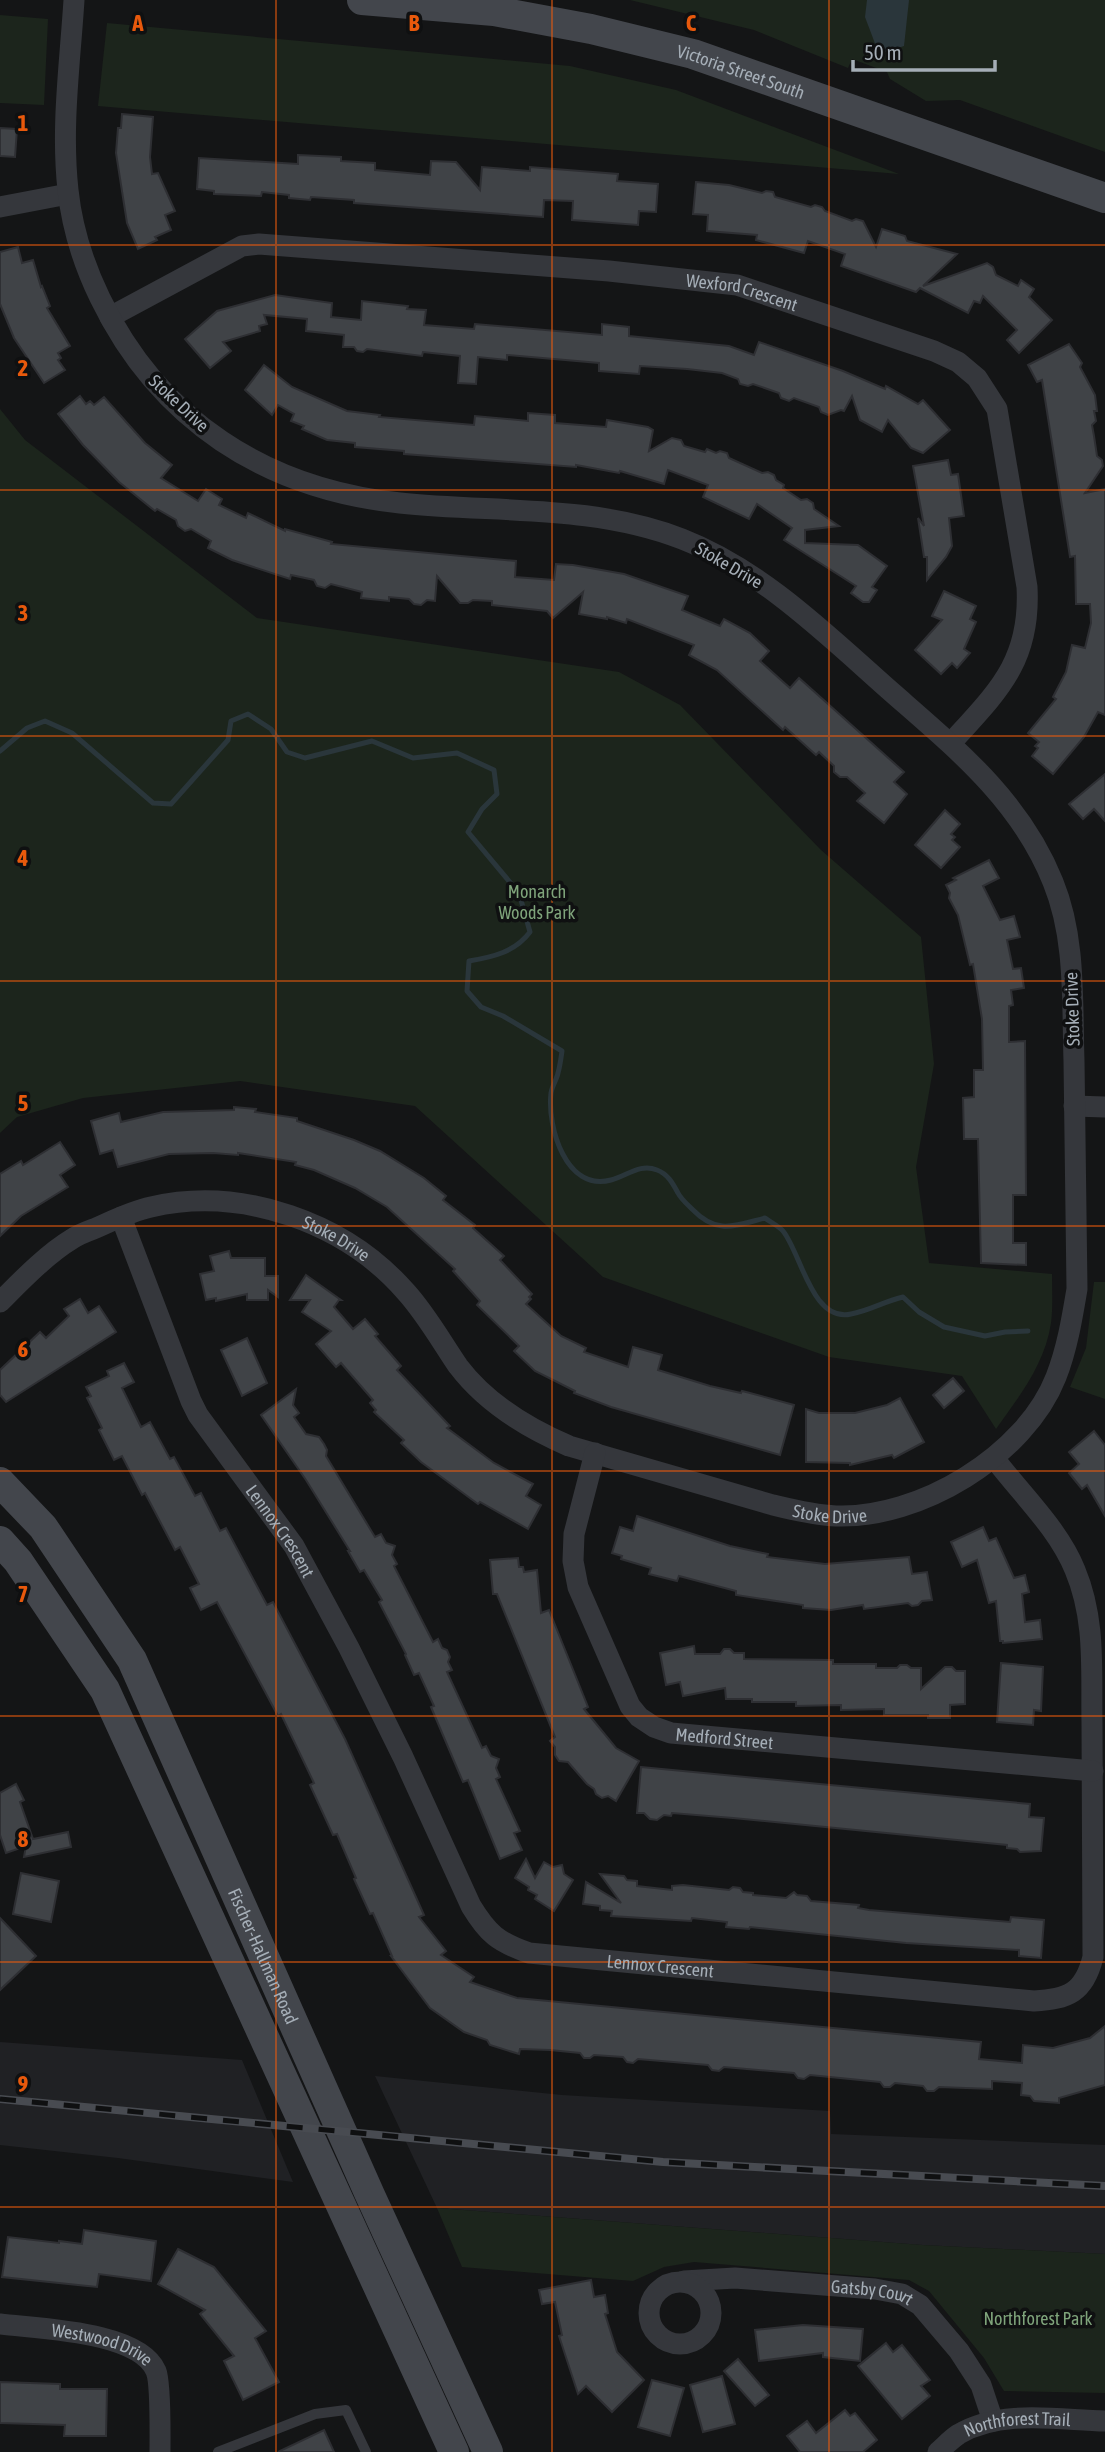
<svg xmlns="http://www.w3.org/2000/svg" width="1105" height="2452" font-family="'Asap Condensed',sans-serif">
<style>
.built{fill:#202124}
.green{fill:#1c251c}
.water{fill:#2a363b}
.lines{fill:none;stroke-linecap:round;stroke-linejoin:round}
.stream{stroke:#2a363b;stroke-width:5}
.building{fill:#404347;stroke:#2e2f33;stroke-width:2}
.lane{stroke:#35373c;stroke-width:10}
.street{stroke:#35373c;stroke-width:21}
.secondary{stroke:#43464c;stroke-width:30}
.rail-casing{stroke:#484b51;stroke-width:8}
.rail{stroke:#0f1011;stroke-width:5;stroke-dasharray:16;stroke-linecap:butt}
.grid{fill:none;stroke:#e8590c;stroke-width:2;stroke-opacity:0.55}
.labels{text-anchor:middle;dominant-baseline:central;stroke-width:7;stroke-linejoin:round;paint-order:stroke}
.street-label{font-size:18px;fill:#a5aeb7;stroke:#0f1011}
.park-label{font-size:18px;fill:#7fa47b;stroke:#0f1011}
.grid-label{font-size:23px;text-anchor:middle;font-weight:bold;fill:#e8590c;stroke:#0f1011;stroke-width:7;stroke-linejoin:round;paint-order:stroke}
</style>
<rect width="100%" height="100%" fill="#141516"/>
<g class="built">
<path d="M0 2042 242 2060 293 2182 118 2158 0 2145Z"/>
<path d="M375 2076 562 2095 830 2111 831 2134 1105 2145V2254L922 2245 437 2208Z"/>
</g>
<g class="green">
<path d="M630 0H1105V152L960 100 926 101 890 79 887 72 852 59 848 68 754 30Z"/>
<path d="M0 15 48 19 44 105 0 103Z"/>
<path d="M107 23 570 66 676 90 899 174 98 106Z"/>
<path d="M0 409 25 440 257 618 619 672 680 705 821 850 921 937 934 1064 916 1167 929 1263 1052 1274C1052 1290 1053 1308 1051 1323 1045 1364 1019 1397 996 1429L962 1376 829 1357 603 1277 415 1106 240 1081 83 1098 17 1117 0 1133Z"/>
<path d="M1094 1282H1105V1399L1070 1387 1086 1348Z"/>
<path d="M437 2208 922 2245 1105 2254V2393L1004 2391 984 2358 929 2291 909 2280 694 2262 664 2267 633 2281 462 2267Z"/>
</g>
<path class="water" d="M867 0H909L904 46 879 54 865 17Z"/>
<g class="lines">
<path class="stream" d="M0 751 27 728 45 721 72 733 153 803 171 804 228 740 231 721 248 714 271 729 287 752 305 758 372 741 413 758 457 753 494 770 497 794 482 809 468 832 519 893 530 932C515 952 493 957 469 961L467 991 481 1007 503 1016 562 1051C561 1058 560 1066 558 1073 557 1079 552 1086 551 1093 547 1127 566 1192 611 1180 627 1176 640 1163 657 1170 668 1174 673 1184 678 1193 681 1199 687 1204 692 1209 717 1235 734 1226 765 1218 770 1222 779 1226 783 1231 801 1253 812 1323 851 1314 869 1311 885 1301 903 1297L919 1312 944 1327 985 1336 1005 1332 1028 1331"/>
</g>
<g class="building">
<path d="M122 114 153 117 150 157 152 174 158 173 175 211 165 215 171 230 155 237 157 240 138 249 127 223 116 153 118 128H121Z"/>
<path d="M0 128 17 129 15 157 0 156Z"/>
<path d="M298 155 341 157V161L375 163V170L430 175 431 161 456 162 480 190 482 167 530 171V167L618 174 617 181 658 184 656 212 639 211 638 225 572 220 573 201 544 200 543 217 354 203V200L311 197 310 200 289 198V195L262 192 261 196 214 194V191L197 189 199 158 298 164Z"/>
<path d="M696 182 729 185 762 193 766 191 773 192 775 197 811 207 815 205 822 207 825 211 852 221 856 219 863 221 876 247 882 229 905 236 907 241 957 254 923 286 987 263 993 267 996 275 1018 286 1021 280 1034 289 1029 297 1052 320 1019 353 1007 340 1017 330 983 296 980 303 974 301 968 313 920 288 916 292 841 266 845 254 808 241 804 253 756 240 757 235 707 231 708 215 693 214Z"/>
<path d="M18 247 22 263 33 260 41 287 42 286 50 306 47 308 70 346 58 353 61 358 58 360 65 370 44 383 14 338 0 304V252Z"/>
<path d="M275 295 332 303 331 317 361 320 362 301 408 306 407 309 426 310 424 325 474 329 475 324 602 335V324L629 327V336L729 346 754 355 759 342 843 371 885 389 886 386 918 404 923 400 950 430 923 453 911 448 888 420 882 432 860 420 852 396 844 411 841 410 828 415 821 412 819 407 794 398 789 401 781 398 779 393 753 384 748 386 740 384 738 379 722 373 687 369 640 366 639 374 599 371V363L507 355V360L478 357 476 384 458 383 460 356 423 352 422 356 367 349 363 352 357 351 354 347H343L344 335 306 331 307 319 264 315 267 324 259 326 260 331 223 342 231 351 210 368 185 339 217 311Z"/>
<path d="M1069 344 1082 363 1080 367 1095 395 1097 411H1094L1096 421 1092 425 1094 436 1097 456 1102 460 1103 466 1085 493 1105 489V715L1098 712 1084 737 1053 774 1032 756 1038 748 1035 746 1039 742 1028 733 1056 699 1053 697 1066 672 1072 645 1085 648 1091 623 1090 604H1076L1075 556 1070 557 1042 380 1037 382 1028 365Z"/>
<path d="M264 365 292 387 347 411 380 415 379 417 474 425 475 416 528 421V413L555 415V423L606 427 607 420 648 427 653 430 649 451 672 438 681 440 684 446 705 452 707 449 716 453 720 451 727 453 729 458 762 473 768 472 774 475 776 480 784 485 783 488 801 500 807 499 813 503 814 509 839 526 805 530V543L858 545 887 566 872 587 877 590 869 602H863L851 593 856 586 784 540 792 528 757 504 749 519 703 497 708 485 668 470 664 484 620 471 619 473 576 465V467L404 454V451L355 447V443L327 440 302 429 304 426 291 421 294 414 278 405 272 415 245 390Z"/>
<path d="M80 396 86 404 90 401 94 405 104 397 145 443 172 465 161 478 198 501 206 489 222 499 219 505 246 518 248 513 285 531V529L332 542 331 544 516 561 515 577 554 580 556 564 573 565 624 574 688 596 682 610 720 626 724 619 750 633 769 651 760 661 790 688 799 678 904 772 894 782 907 794 884 823 857 801 865 793 847 777H840L834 772V766L819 752 816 755 785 727 783 730 717 670 689 655 694 645 627 619 626 623 607 617V619L579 614 583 592 553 618 547 611 492 605V601L473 600 468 603H460L437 576 435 601 427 600 421 605 414 604 409 599 389 597V601L361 598 362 592 331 584 325 588 317 586 314 580 291 575 290 579 232 560 208 548 211 541 191 529 185 531 178 526 176 520 157 509 155 511 119 482 83 445 58 414Z"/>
<path d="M948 460 951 475 958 474 964 516 949 518 952 546 946 557 927 580V557H924L918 518 924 526 913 466Z"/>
<path d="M944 591 976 606 970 619 976 622 964 649 970 653 957 668 952 663 941 674 915 650 942 620 932 616Z"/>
<path d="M1105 774V821L1094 809 1083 819 1069 804Z"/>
<path d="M945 810 960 824 951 834 955 837 952 840 960 847 941 868 915 845Z"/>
<path d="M989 860 999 878 983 886 1000 920 1014 916 1020 937 1007 940 1013 969 1021 968 1024 988 1011 990 1013 1005 1009 1006V1042L1025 1041 1026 1195H1013V1243H1026V1265L981 1263 978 1139H964L963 1098 974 1097V1070H983L982 1019 973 964 970 965 958 915 949 898 950 893 946 885 956 880 953 878Z"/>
<path d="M234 1107 256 1109 255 1112 297 1118V1121L354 1140 380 1151 424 1178 446 1196 443 1200 475 1225 473 1228 504 1256 500 1260 532 1294 529 1297 531 1299 526 1304 561 1336 586 1348 584 1352 628 1367 633 1347 662 1355 658 1370 710 1386 741 1393 742 1391 750 1393 794 1405 780 1455 611 1407 574 1393 575 1391 535 1371 514 1351 519 1346 477 1305 480 1301 453 1271 455 1269 387 1207 355 1188 314 1170 295 1165 296 1162 238 1153V1155L213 1153 169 1154 118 1167 113 1150 100 1154 91 1121 119 1113 121 1122 163 1112 234 1110Z"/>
<path d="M60 1142 75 1165 60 1175 68 1187 21 1216 0 1236V1174L21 1161 23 1165Z"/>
<path d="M229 1251 231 1258H265V1276H278V1297L268 1290V1300H247V1294L216 1301V1298L206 1300 200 1274 214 1271 210 1256Z"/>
<path d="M306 1275 341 1300H339L334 1307 353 1329 365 1319 378 1334 375 1336 401 1366 397 1370 450 1426 447 1428 494 1463 533 1484 526 1496 541 1505 528 1529 480 1502 478 1504 421 1462 401 1443 404 1440 374 1412 376 1410 370 1403 373 1400 341 1363 336 1367 316 1344 331 1331 302 1312 310 1300H290Z"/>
<path d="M80 1299 88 1313 99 1306 116 1332 6 1402 0 1395V1370L40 1332 46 1338 69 1316 64 1309Z"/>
<path d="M247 1338 267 1383 242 1396 221 1350Z"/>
<path d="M124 1363 134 1382 122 1388 141 1427 150 1422 170 1459 174 1457 195 1496 201 1493 220 1531 226 1528 267 1605 273 1602 345 1739 424 1915 419 1917 446 1951 441 1955 474 1977 470 1982 517 1998 981 2042 979 2059 1022 2063 1023 2045 1053 2048 1090 2038 1105 2026V2085L1059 2098V2103L1034 2101 1030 2096 1021 2095 1022 2083 992 2081V2089L939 2087 934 2091H927L923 2086 895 2083 890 2087H884L880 2082 810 2075 804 2079 798 2078 794 2073 724 2067 719 2071 712 2070 708 2065 638 2059 633 2063 627 2062 623 2057 594 2055 590 2058H584L580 2053 550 2050 520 2049 519 2054 490 2045 487 2040 464 2032 430 2008 391 1956H392L373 1913 370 1914 354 1879 356 1878 337 1834 333 1835 310 1785 314 1783 281 1714 278 1716 217 1602 201 1610 190 1588 199 1584 180 1547 175 1550 145 1493 142 1495 122 1456 114 1460 99 1430 102 1428 87 1398 91 1396 86 1387 109 1376 107 1371Z"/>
<path d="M953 1378 964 1391 944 1408 933 1395Z"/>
<path d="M296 1389 293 1405 299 1413 294 1417 306 1434 319 1437 324 1444 327 1450 326 1456 375 1537 381 1534 386 1543 395 1546 392 1555 397 1564 394 1566 433 1642 438 1639 442 1648 447 1650 450 1657 448 1662 452 1670 447 1672 482 1748 486 1746 491 1756 499 1759 496 1768 500 1777 496 1779 520 1831 514 1833 522 1850 500 1859 468 1780 463 1782 454 1761 431 1707 434 1706 419 1673 414 1675 405 1655 406 1654 379 1602 382 1600 364 1570 360 1572 348 1551H350L306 1480 261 1415Z"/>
<path d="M900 1398 924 1442 894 1458 892 1455 850 1465V1463L806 1462V1409L819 1413H855L887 1405Z"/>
<path d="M1094 1431 1105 1445V1516L1087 1485 1082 1489 1069 1473 1079 1464 1069 1452Z"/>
<path d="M637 1516 730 1546 768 1554 767 1557 825 1564 909 1557 912 1574 927 1572 932 1600 922 1601 918 1605 912 1606 908 1603 864 1609 863 1605 831 1610 803 1608V1605L736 1595V1591L679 1576 677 1581 649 1574 651 1568 621 1559 622 1556 612 1553 620 1527 633 1531Z"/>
<path d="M983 1527 989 1541 996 1538 1014 1578 1025 1575 1029 1592 1022 1594 1025 1622 1040 1620 1042 1639 1003 1643V1641H1000L996 1601 989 1603 977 1560 962 1567 951 1542Z"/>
<path d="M518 1558 519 1567H523L524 1572 537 1570 541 1613 549 1610 588 1707 584 1709 616 1748 639 1761 616 1801 608 1796 602 1798 596 1794 594 1789 587 1784 568 1762 559 1761 555 1755V1747L550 1741 555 1737 497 1594H493L490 1560Z"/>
<path d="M694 1646 695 1654H720L724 1649H730L734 1653H744V1659L833 1660V1664H876V1668H897L900 1665H907L911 1668H921V1689L945 1667H952L956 1671H965V1704L950 1705V1718H928V1715H884V1709L841 1710V1705L796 1706V1702H752V1699H726L725 1688 683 1696 680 1682 666 1685 660 1653Z"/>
<path d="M1001 1663 1043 1667 1041 1711 1034 1710 1033 1725 997 1722Z"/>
<path d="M641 1767 1030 1804 1029 1817 1044 1818 1041 1851 1020 1852 1017 1849 1007 1848V1845L733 1818 672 1813 671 1816 664 1815 657 1820 650 1819 644 1813H637Z"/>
<path d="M16 1784 24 1800 20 1802 33 1839 68 1832 71 1847 24 1857 26 1846 6 1853 0 1835V1793Z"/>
<path d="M526 1859 535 1878 544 1862 553 1867 562 1865 564 1874 573 1880 554 1911 535 1899 537 1895 528 1890 529 1887 515 1878Z"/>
<path d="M21 1873 59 1881 51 1922 13 1914Z"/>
<path d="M600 1874 624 1876 627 1880 637 1881V1886L672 1890V1886L683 1885 729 1890 733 1887 740 1888 743 1892 753 1893V1895L786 1898 794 1892 797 1895 807 1896 811 1901 859 1905 858 1908 869 1910 1010 1922 1011 1917 1044 1920 1041 1958 1019 1956V1950L906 1943 750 1927 749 1929 726 1927 727 1922 692 1918 691 1921 611 1916 612 1911 600 1910V1906L583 1904 586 1882 621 1903Z"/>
<path d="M0 1918 36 1956 0 1990Z"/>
<path d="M84 2230 156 2241 151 2281 99 2274 97 2287 2 2277 8 2237 59 2243V2241L82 2244Z"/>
<path d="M178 2249 214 2267 266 2331 255 2338 279 2382 243 2400 224 2361 234 2356 200 2314 205 2310 158 2284Z"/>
<path d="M591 2280 594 2297 605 2295 608 2313 605 2314 617 2352 644 2380 612 2412 586 2386 578 2394 559 2336 562 2335 555 2302 542 2304 539 2290Z"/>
<path d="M803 2325 863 2329 860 2361 823 2357V2353L759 2361 755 2330Z"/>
<path d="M886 2343 893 2352 902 2345 930 2380 921 2386 930 2396 902 2419 858 2366Z"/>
<path d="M738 2359 769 2395 755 2406 724 2371Z"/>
<path d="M722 2376 735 2424 703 2432 690 2385Z"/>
<path d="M652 2380 684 2388 670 2436 638 2427Z"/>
<path d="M0 2382 60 2384V2389H107L106 2436H64L65 2425 0 2423Z"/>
<path d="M845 2410 850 2416 855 2413 877 2440 863 2452H800L787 2436 807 2421 816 2433Z"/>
<path d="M324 2430 334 2452H278Z"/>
</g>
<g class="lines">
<path class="lane" d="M218 2452 315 2414 346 2410 366 2452"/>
<g class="street">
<path d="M0 207 68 194"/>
<path id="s1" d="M110 317 242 246 259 244 609 271 737 285 934 351 958 362 977 378 997 409 1027 587C1031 662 997 692 951 743"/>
<path d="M1074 1106 1105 1107"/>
<path id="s2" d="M121 1217 191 1401 198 1415 294 1546 349 1648 403 1757 471 1906C488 1934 498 1942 529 1953L1034 2001C1068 1999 1084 1993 1093 1957 1093 1879 1093 1801 1092 1723 1091 1670 1096 1620 1075 1570 1058 1528 1021 1494 994 1458"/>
<path id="s3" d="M0 1302C21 1281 47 1254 72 1239 79 1234 88 1231 96 1228 114 1220 132 1211 151 1207 242 1186 345 1222 406 1292 426 1314 441 1341 458 1366 486 1403 527 1428 569 1446L773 1505C794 1510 814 1515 836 1516 919 1519 1025 1456 1056 1377 1067 1349 1072 1319 1077 1289 1076 1213 1075 1137 1074 1061 1072 1001 1076 938 1053 882 1021 802 959 751 895 695 830 638 764 571 682 539 593 504 493 513 400 503 265 489 159 420 100 298 84 265 72 228 68 190 61 127 70 63 74 0"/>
<path id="s4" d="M595 1453 574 1534 573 1561 578 1587 630 1706 639 1717 654 1727 671 1733 1093 1771"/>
<path id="s5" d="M684 2281 735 2278 875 2289 902 2294 920 2305 959 2351 981 2385 993 2421"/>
<circle cx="680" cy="2313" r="31"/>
<path id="s6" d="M0 2324C39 2329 139 2331 156 2371 161 2383 160 2435 160 2452"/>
<path id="s7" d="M938 2452C945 2446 951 2439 959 2434 1002 2409 1058 2420 1105 2421"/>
</g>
<g class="secondary">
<path id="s8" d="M362 0 494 11 591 29 693 54 1105 198"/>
<path id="s9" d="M0 1482 43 1527 132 1660 370 2195 488 2452"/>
<path d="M0 1541 18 1561 105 1690 454 2452"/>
</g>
<defs>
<path id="rail" d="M0 2099 663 2162 1105 2186"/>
</defs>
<use href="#rail" class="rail-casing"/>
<use href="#rail" class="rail"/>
</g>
<path class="grid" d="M276 0V2452M552 0V2452M829 0V2452M0 245H1105M0 490H1105M0 736H1105M0 981H1105M0 1226H1105M0 1471H1105M0 1716H1105M0 1962H1105M0 2207H1105"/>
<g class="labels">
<g class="street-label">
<text stroke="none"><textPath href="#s8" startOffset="387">Victoria Street South</textPath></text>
<text stroke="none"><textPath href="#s1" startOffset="653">Wexford Crescent</textPath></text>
<text transform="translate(179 403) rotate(43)">Stoke Drive</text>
<text transform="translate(729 565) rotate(30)">Stoke Drive</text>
<text transform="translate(1072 1009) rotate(-92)">Stoke Drive</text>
<text stroke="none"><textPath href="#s3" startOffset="374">Stoke Drive</textPath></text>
<text stroke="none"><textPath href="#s3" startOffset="962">Stoke Drive</textPath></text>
<text stroke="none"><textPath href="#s2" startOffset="355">Lennox Crescent</textPath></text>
<text stroke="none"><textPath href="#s4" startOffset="371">Medford Street</textPath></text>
<text stroke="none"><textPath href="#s9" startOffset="546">Fischer-Hallman Road</textPath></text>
<text stroke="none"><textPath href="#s2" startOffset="985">Lennox Crescent</textPath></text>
<text stroke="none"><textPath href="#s5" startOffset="189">Gatsby Court</textPath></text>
<text stroke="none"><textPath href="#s6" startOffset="105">Westwood Drive</textPath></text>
<text stroke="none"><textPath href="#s7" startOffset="88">Northforest Trail</textPath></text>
</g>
<g class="park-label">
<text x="537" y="891">Monarch<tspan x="537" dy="21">Woods Park</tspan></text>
<text x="1038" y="2318">Northforest Park</text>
</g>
</g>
<g class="grid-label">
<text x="138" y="31">A</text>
<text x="414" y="31">B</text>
<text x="691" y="31">C</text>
<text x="23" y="131">1</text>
<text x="23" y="376">2</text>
<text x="23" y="621">3</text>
<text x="23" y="866">4</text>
<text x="23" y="1111">5</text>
<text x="23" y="1357">6</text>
<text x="23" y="1602">7</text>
<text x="23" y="1847">8</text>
<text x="23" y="2092">9</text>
</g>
<path d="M853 60v10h142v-10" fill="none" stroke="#a5aeb7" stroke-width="3.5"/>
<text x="864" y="60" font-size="21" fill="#a5aeb7" stroke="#0f1011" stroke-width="5" paint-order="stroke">50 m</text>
</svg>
